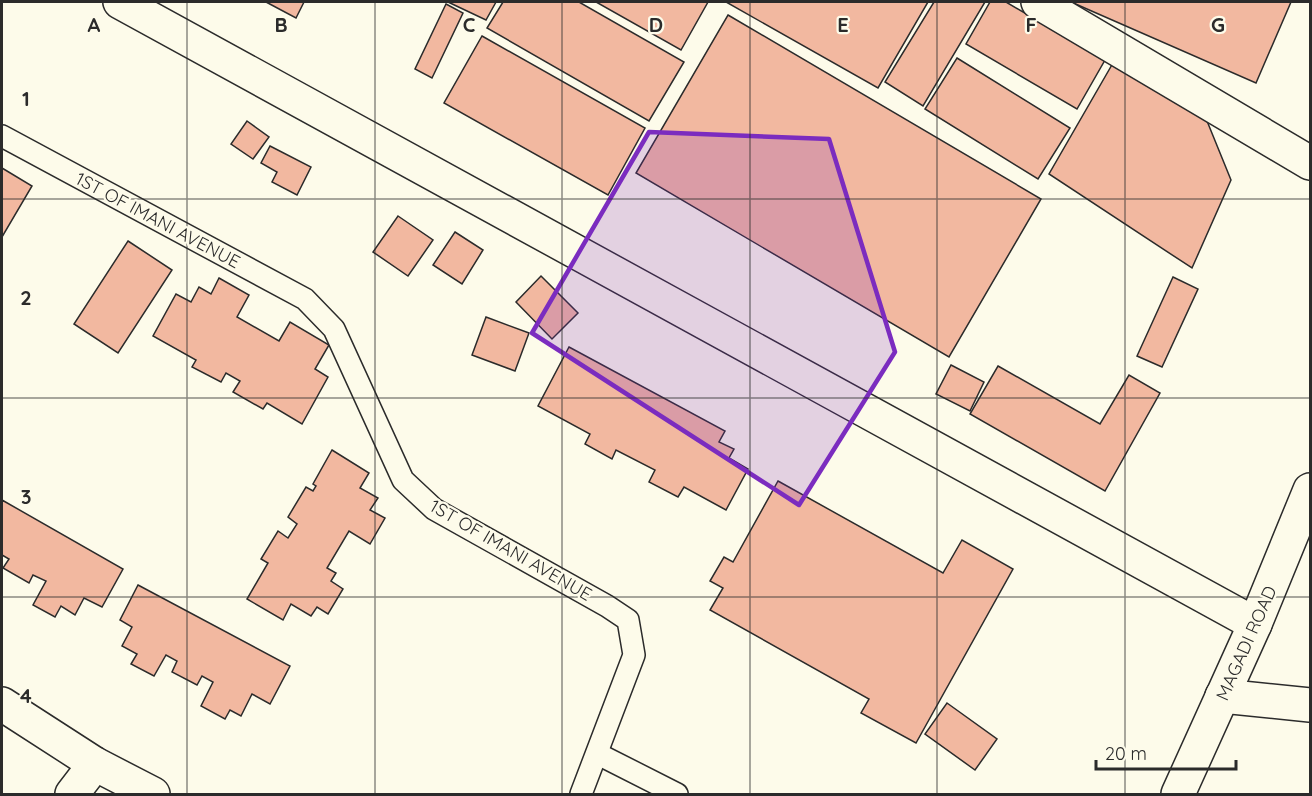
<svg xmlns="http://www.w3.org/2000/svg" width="1312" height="796" font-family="Quicksand,sans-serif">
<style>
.building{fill:#f2b8a0;stroke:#2b2b2b;stroke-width:1.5}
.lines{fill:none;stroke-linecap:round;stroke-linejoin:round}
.lane-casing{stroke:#2b2b2b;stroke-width:24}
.street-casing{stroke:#2b2b2b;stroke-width:36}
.highway-casing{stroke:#2b2b2b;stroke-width:36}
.lane{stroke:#fdfbea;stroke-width:21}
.street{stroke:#fdfbea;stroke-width:33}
.highway{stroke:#fdfbea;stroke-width:33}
.marked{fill:#7b2cbf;fill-opacity:0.2;stroke:#7b2cbf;stroke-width:4.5;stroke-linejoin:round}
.grid{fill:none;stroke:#2b2b2b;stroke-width:1.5;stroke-opacity:0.55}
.labels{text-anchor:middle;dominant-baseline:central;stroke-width:4.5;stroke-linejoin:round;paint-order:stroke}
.street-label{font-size:18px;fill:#2b2b2b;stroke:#fdfbea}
.grid-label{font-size:20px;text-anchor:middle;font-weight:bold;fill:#2b2b2b;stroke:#fdfbea;stroke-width:4.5;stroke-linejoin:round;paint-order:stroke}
</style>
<rect width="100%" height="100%" fill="#fdfbea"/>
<g class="building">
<path d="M266 2H304L296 18Z"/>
<path d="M448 2H496L486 20Z"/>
<path d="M503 2H579L684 62 649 121 487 28Z"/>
<path d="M596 2H708L681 50Z"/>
<path d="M726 2H928L878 88Z"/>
<path d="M934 2H985L923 106 885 82Z"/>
<path d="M990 2H1006L1105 60 1077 109 966 44Z"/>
<path d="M1071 2H1291L1256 83Z"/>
<path d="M446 4 463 13 432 78 415 69Z"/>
<path d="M728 15 1041 199 949 357 636 173Z"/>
<path d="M482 36 645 128 608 195 444 103Z"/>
<path d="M957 58 1070 128 1038 179 925 109Z"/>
<path d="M1113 63 1207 121 1231 180 1192 268 1049 174Z"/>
<path d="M247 121 269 137 253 159 231 144Z"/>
<path d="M270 146 311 167 297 195 272 182 277 172 261 163Z"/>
<path d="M2 168 32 186 2 237Z"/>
<path d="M398 216 433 240 408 276 373 252Z"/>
<path d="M455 232 483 250 462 284 433 265Z"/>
<path d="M128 241 172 270 118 353 74 324Z"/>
<path d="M541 276 578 313 552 339 516 302Z"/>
<path d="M1173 277 1198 289 1162 367 1137 356Z"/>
<path d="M219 278 249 295 237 317 279 341 290 322 329 345 315 369 328 377 302 424 267 403 263 409 233 392 240 381 226 373 221 382 192 367 196 360 153 336 176 294 191 302 199 287 211 294Z"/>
<path d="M486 317 529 333 515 371 472 355Z"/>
<path d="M569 347 725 431 719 442 734 449 729 458 748 469 726 510 684 487 678 497 649 482 655 470 616 450 612 459 585 444 590 434 538 406Z"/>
<path d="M951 365 984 382 970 411 936 394Z"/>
<path d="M998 366 1100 424 1129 375 1160 393 1105 491 970 414Z"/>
<path d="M332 450 369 473 360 488 378 498 370 510 385 518 370 544 349 531 327 568 336 573 331 581 343 589 328 614 317 607 311 616 291 604 283 620 247 599 268 563 261 559 278 531 288 538 297 524 288 517 306 487 313 491 316 486 313 484Z"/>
<path d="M778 481 943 573 962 540 1013 569 916 743 861 713 869 699 710 610 723 588 710 581 724 557 733 562Z"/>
<path d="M2 500 123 569 102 607 84 598 75 615 61 606 55 617 33 605 46 581 33 575 29 583 3 568 9 559 2 555Z"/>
<path d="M138 585 290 666 270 704 252 694 241 716 230 710 225 719 201 706 213 682 202 676 197 685 172 672 177 661 166 655 154 676 131 664 137 654 122 646 132 627 120 620Z"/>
<path d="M947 703 997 739 975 770 925 734Z"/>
</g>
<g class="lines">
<defs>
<g id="lane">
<path d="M2 136 305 299 334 329 403 480 434 509 607 606 628 620 634 655 581 794"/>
<path d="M598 754 677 794"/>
</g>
<g id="street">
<path d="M120 2 1255 624"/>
<path d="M1038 2 1310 163"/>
<path d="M1222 696 1310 705"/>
<path d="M2 704 95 764 153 794"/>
<path d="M72 794 95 764"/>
</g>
<path id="highway" d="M1178 794 1255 624 1310 490"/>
</defs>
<use href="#lane" class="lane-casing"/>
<use href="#street" class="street-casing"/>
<use href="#highway" class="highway-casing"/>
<use href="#lane" class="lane"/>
<use href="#street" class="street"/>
<use href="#highway" class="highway"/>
</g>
<path class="marked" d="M649 132 829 139 895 352 799 505 532 333Z"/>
<path class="grid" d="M187 2V794M375 2V794M562 2V794M750 2V794M937 2V794M1125 2V794M2 199H1310M2 398H1310M2 597H1310"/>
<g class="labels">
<g class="street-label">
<text transform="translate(158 220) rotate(28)">1ST OF IMANI AVENUE</text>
<text transform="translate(511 550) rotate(30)">1ST OF IMANI AVENUE</text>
<text transform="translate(1246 643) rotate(-66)">MAGADI ROAD</text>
</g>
</g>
<g class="grid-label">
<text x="94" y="32">A</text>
<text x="281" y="32">B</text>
<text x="469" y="32">C</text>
<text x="656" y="32">D</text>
<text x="843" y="32">E</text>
<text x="1031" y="32">F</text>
<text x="1218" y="32">G</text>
<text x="26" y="106">1</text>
<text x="26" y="305">2</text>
<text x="26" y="504">3</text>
<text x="26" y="703">4</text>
</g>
<rect width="1312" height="796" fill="none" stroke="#2b2b2b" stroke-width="6"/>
<path d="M1096 760v9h140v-9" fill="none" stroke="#2b2b2b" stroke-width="3"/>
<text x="1105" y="760" font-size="18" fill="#2b2b2b" stroke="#fdfbea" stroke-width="4.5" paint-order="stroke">20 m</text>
</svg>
